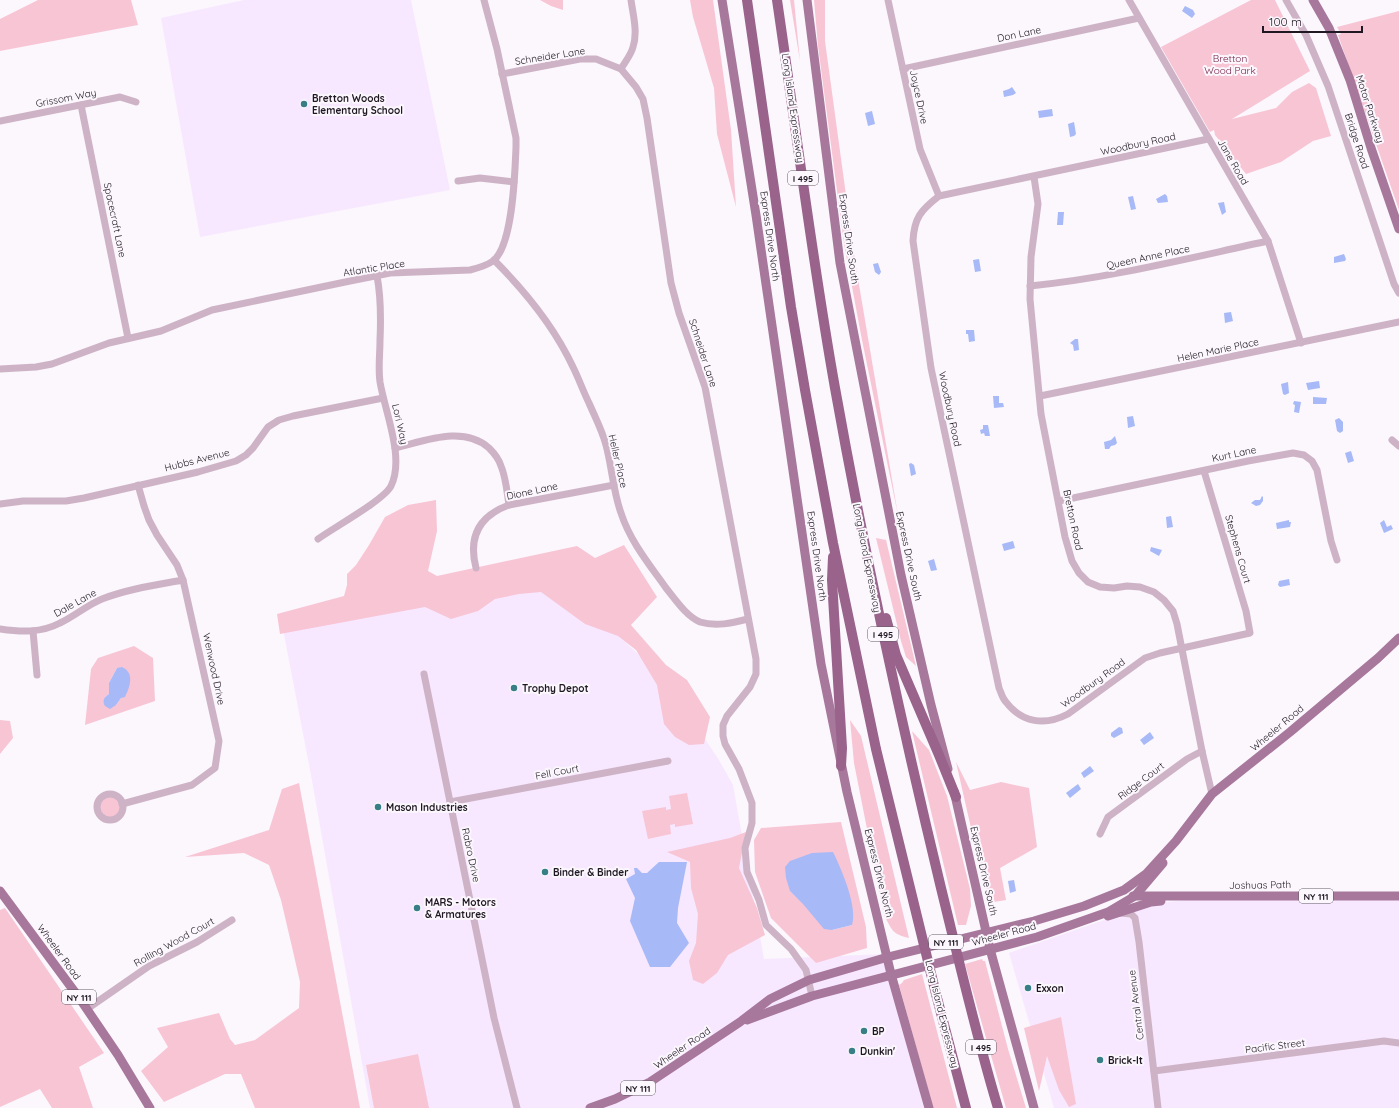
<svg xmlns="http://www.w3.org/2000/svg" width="1399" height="1108" font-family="Quicksand,sans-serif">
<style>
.built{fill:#f7e8ff}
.green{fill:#f8c5d5;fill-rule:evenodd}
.water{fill:#a7b9f6}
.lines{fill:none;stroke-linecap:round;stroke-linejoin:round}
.minor{stroke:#ceb3c7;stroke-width:7}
.major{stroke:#a7789c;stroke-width:9}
.highway{stroke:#99638c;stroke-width:10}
.poi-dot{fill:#377e87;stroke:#fbf7fd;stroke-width:1.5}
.labels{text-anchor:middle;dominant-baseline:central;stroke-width:4;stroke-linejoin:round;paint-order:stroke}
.shield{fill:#fbf7fd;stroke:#615a64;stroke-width:1}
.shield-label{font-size:9px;font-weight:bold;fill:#1f1722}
.street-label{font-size:10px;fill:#1f1722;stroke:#fbf7fd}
.park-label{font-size:10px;fill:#752347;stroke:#fbf7fd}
.poi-label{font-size:10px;font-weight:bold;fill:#1f1722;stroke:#fbf7fd;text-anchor:start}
</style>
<rect width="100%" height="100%" fill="#fbf7fd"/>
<g class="built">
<path d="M244 0H411L450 190 200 237 161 18Z"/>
<path d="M533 577 593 611 666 681 719 760 733 785 764 959 886 954 924 1108H370L311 775 283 629Z"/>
<path d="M1399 897V1108H1054L1009 953 1150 904 1194 899Z"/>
</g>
<g class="green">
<path d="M38 0H131L138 25 0 51V19Z"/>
<path d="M540 0H563V10L551 6Z"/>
<path d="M690 0H713L731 130 736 207 717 134 714 88 693 17Z"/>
<path d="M790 0H794L800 61Z"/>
<path d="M814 0H825V41L855 261 898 515 862 340 844 244 818 46Z"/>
<path d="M1251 0H1275L1310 71 1232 119 1276 108 1292 92 1309 83 1316 88 1331 136 1313 141 1281 162 1246 174 1215 135 1214 130 1210 132 1161 47Z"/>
<path d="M1399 11V210L1338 35 1341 34 1337 27Z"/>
<path d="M436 500 437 531 428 571 437 576 577 546 595 558 624 545 657 597 631 625 666 665 687 680 710 717 704 744 689 745 675 737 664 724 657 685 636 650 618 636 585 624 541 592 519 594 495 599 478 611 451 619 425 607 280 634 277 614 344 596 347 585V574L356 565 369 545 385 517 408 505Z"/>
<path d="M876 538 886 540 916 666 906 657 901 641Z"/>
<path d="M134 646 153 658 155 701 85 725 91 669 98 658ZM117 668 121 698 116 705 105 697 109 694V683Z"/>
<path d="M0 720 10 721 13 738 0 754Z"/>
<path d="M850 720 861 736 909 938C892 934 892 930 884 915L854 763Z"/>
<path d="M912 731 929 750 947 796 970 889 971 906 966 925H958Z"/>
<path d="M956 762 970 790 1001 782 1029 788 1037 847 1000 868 1006 900 988 903Z"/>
<path d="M299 783 360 1108H255L241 1074H225L164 1102 141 1071 168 1047 157 1028 219 1013 230 1039 235 1045 255 1040 299 1008 300 982 292 947 281 900 269 865 244 853 185 857 269 830 282 789Z"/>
<path d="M687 793 693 824 675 827V824L670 825 671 834 648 839 642 811 666 807V810L671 809 669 796Z"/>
<circle cx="110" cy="808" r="11"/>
<path d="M841 822 866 927 867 948 816 963 771 918 755 872 754 840 761 828ZM790 891 852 925 832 930Z"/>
<path d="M746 832 739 868 757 908 765 935 728 955 717 973 703 984 693 980 689 961 696 943 698 914 691 888 690 862 667 852 730 838Z"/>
<path d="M5 908 104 1053 79 1067 93 1108H52L40 1089 0 1107V910Z"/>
<path d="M982 959 983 961H985L1008 1049 1026 1108H1006L965 964Z"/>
<path d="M922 974 957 1108H933L899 985 902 983 904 980Z"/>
<path d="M1061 1017 1076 1104 1069 1107 1059 1090 1047 1056 1039 1091 1024 1028Z"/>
<path d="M418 1054 429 1108H374L366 1065Z"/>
</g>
<g class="water">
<path d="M1185 6 1193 10 1195 14 1192 18 1182 11Z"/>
<path d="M1012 87 1016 93 1013 95 1004 97 1003 91 1009 89Z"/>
<path d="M1052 109 1053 116 1039 118 1038 111Z"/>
<path d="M872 111 875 124 868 126 865 113Z"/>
<path d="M1074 122 1076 134 1074 136 1070 137 1068 124Z"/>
<path d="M1165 194 1167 196 1168 202 1158 203 1156 199Z"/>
<path d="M1133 196 1136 209 1131 210 1128 197Z"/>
<path d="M1224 202 1226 212 1222 215 1218 203Z"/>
<path d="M1058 212H1064L1063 225H1057Z"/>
<path d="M1344 254 1346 259 1345 261 1334 263V257Z"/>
<path d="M979 259 981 271 975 272 973 260Z"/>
<path d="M878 263 881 272 879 275 875 272 873 264Z"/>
<path d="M1231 312 1233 321 1225 323 1224 313Z"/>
<path d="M966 330H974L975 341 969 342 968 334H966Z"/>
<path d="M1075 339H1078L1079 350 1074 351 1073 345 1070 343Z"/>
<path d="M1319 381 1320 388 1308 390 1306 383Z"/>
<path d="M1288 382 1289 393 1285 395 1283 394 1281 384Z"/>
<path d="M993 396H999V403H1003L1004 407 994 408Z"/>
<path d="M1313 397 1327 398 1326 404H1313Z"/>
<path d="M1294 401 1301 402 1299 413 1294 412 1295 405 1293 404Z"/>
<path d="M1133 416 1135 426 1128 428 1127 417Z"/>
<path d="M1339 418 1343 422V431L1340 433 1337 431 1335 420Z"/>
<path d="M983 425H988L990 436H985L984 433 981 434 980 430 983 429Z"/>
<path d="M1115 436 1117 443 1115 445 1111 446 1109 449H1105L1104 442 1111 440Z"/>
<path d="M1351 451 1354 461 1348 463 1345 453Z"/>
<path d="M911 463 914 465 916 474 911 476 909 464Z"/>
<path d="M1262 496 1263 497V501L1260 505 1256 506 1251 503 1255 500H1260Z"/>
<path d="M1171 516 1173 527 1167 528 1166 517Z"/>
<path d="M1289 520V522H1291L1290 527 1277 529 1276 523Z"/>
<path d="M1384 520 1387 527 1391 525 1393 529 1384 533 1380 523Z"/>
<path d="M1013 541 1015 548 1004 551 1002 544Z"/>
<path d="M1151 547 1162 550 1159 556 1150 551Z"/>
<path d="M934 559 937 570 931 571 928 561Z"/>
<path d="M1289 579 1290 585 1280 587 1278 585 1279 581Z"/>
<path d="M122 667C135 673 130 687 125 697L121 698 116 705 110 709 105 706C102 701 104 697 109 694V683L117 668Z"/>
<path d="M1119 727 1122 728 1123 733 1114 738 1111 736V733Z"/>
<path d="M1150 732 1154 738 1144 745 1140 740Z"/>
<path d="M1090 766 1094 771 1084 778 1081 773Z"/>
<path d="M1078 784 1081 789 1070 798 1066 793Z"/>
<path d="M833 852C841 868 858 907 852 925L832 930 824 929 803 904 790 891 786 878 785 867 790 861 812 853Z"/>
<path d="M659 862H687L678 908 677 923 689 943 670 967H650L630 921 635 898 626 879 635 874 634 868H637L642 873H647Z"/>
<path d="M1014 880 1016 891 1010 893 1008 881Z"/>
</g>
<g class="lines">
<g class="minor">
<path d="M888 0 920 149 939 196"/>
<path d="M1129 0 1268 241 1301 343"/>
<path d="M1286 0 1306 35 1328 86 1394 284 1399 293"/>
<path d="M621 69C625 62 631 55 633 47 638 32 633 15 631 0"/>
<path d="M903 69 1139 18"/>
<path d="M502 74 580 59H596L621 69 636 87 643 99 647 118 671 283 679 313 705 387 756 659V674L750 687 727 716 723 725V736L725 744 739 769 752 803V823L745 848 747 872 759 900 766 925 791 949 806 970 812 996"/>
<path d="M81 105 128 338"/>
<path d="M0 121 120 97 136 102"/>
<path d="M1034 177 1038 204 1031 257 1030 299 1041 414 1065 537 1072 561 1079 573 1088 582 1100 587 1114 588 1127 586 1140 587 1154 592 1164 600 1173 611 1177 624 1202 751 1212 794"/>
<path d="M458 181 480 178 514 182"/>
<path d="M494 260C525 291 554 326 573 367 579 379 583 391 589 403 595 417 602 430 606 445 612 467 613 491 621 513 630 541 649 564 666 588 675 599 686 616 700 622 716 627 732 623 748 619"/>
<path d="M1030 286C1111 278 1189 258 1268 241"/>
<path d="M0 369 36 367 52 364 109 343 161 331 212 310 350 281 390 273 470 270C478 268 486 266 493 261 513 246 515 172 516 147V138L497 49 484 0"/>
<path d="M1040 396 1399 322"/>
<path d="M1392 440 1399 446"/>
<path d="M395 448C425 441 463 425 489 448 494 453 499 459 501 466 506 478 507 492 509 505"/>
<path d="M1204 471 1246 611 1250 633 1160 653 1145 658 1068 714C1045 726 1022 723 1006 702 1002 698 1001 692 999 688L931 368 913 241C914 218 921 210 939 196L1208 139"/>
<path d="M1059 501 1248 461 1293 453 1304 455 1312 461 1317 470 1331 541 1337 560"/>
<path d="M0 504 23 501H66L84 498 198 472 236 461 246 455 253 448 268 427 279 420 293 416 383 398"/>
<path d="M318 539C333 528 384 500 391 486 405 458 385 412 380 382 378 368 380 354 380 340 381 318 381 297 377 276"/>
<path d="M476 568C468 537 479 516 509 505L614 485"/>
<path d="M0 629C21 632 41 633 60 623 75 616 87 605 102 599 128 589 156 585 183 580"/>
<path d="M33 631 37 675"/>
<path d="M424 674 494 1018 517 1108"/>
<circle cx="110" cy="807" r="13"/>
<path d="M450 802 668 761"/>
<path d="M122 804 192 785 215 768 219 741 183 580 177 565 157 535 149 520 144 506 138 485"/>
<path d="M1100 834 1108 817 1187 759 1202 751"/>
<path d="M1120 913 1131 914 1135 918 1139 942 1158 1108"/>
<path d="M87 1009 149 966 197 942 232 920"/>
<path d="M1154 1071 1384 1041 1399 1043"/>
</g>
<g class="major">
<path d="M722 0 756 215 821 664 847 792 891 974 929 1108"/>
<path d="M807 0 840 263 901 575 931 705 948 769"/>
<path d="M1313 0 1329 28 1350 80 1371 148 1399 229"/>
<path d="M954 791 990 949 1034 1108"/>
<path d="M0 891 80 999 118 1055 150 1108"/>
<path d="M1133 896H1399"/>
<path d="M1108 916 1151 902 1161 901"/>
<path d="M747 1020 812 996 1037 937 1108 912 1135 896 1163 863"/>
<path d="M590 1108 615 1099 650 1082 740 1022 770 999 809 980 888 957 1034 921 1084 906 1124 890 1146 874 1176 841 1212 794 1290 732 1378 658 1399 638"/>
</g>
<g class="highway">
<path d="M747 0 791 307 805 390 833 543 876 749 936 994 966 1108"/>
<path d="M777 0C796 129 812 259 835 388 865 556 901 722 941 888 959 961 976 1035 998 1108"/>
<path d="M833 557 832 580 842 748 841 766"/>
<path d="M886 618 896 655 939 755 956 797"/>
</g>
</g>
<g class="poi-dot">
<circle cx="304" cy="104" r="4"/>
<circle cx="514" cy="688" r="4"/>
<circle cx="378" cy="807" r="4"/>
<circle cx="545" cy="872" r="4"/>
<circle cx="417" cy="908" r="4"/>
<circle cx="1028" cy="988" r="4"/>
<circle cx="864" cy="1031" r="4"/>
<circle cx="852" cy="1051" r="4"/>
<circle cx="1100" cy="1060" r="4"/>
</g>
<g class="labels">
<g class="shield">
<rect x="788" y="171" width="30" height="14" rx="3"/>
<rect x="868" y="627" width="30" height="14" rx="3"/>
<rect x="1299" y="889" width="34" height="14" rx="3"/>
<rect x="929" y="935" width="34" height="14" rx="3"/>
<rect x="62" y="990" width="34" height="14" rx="3"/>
<rect x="966" y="1040" width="30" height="14" rx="3"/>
<rect x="621" y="1081" width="34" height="14" rx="3"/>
</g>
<g class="shield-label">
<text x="803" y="178">I 495</text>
<text x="883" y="634">I 495</text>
<text x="1316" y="896">NY 111</text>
<text x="946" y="942">NY 111</text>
<text x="79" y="997">NY 111</text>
<text x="981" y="1047">I 495</text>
<text x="638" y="1088">NY 111</text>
</g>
<g class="street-label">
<text transform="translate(1019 34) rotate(-12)">Don Lane</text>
<text transform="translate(550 56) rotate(-9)">Schneider Lane</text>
<text transform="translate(919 97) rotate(78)">Joyce Drive</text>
<text transform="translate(66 98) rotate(-11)">Grissom Way</text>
<text transform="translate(793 108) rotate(82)">Long Island Expressway</text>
<text transform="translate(1370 109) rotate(72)">Motor Parkway</text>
<text transform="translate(1357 141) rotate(72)">Bridge Road</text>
<text transform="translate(1138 144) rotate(-12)">Woodbury Road</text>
<text transform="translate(1233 162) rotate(60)">Jane Road</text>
<text transform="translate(115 220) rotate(78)">Spacecraft Lane</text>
<text transform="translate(770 236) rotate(82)">Express Drive North</text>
<text transform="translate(849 239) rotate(82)">Express Drive South</text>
<text transform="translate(1148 257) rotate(-12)">Queen Anne Place</text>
<text transform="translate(374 268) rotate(-9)">Atlantic Place</text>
<text transform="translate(1218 350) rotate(-12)">Helen Marie Place</text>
<text transform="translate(703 353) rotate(72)">Schneider Lane</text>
<text transform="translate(950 409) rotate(78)">Woodbury Road</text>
<text transform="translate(400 424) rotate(77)">Lori Way</text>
<text transform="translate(1234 454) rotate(-12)">Kurt Lane</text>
<text transform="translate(197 460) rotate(-14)">Hubbs Avenue</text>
<text transform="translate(618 461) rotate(77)">Heller Place</text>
<text transform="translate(532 491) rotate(-12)">Dione Lane</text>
<text transform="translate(1073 520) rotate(78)">Bretton Road</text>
<text transform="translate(1238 549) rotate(74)">Stephens Court</text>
<text transform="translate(817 556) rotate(82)">Express Drive North</text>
<text transform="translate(909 556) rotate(78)">Express Drive South</text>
<text transform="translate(867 558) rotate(79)">Long Island Expressway</text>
<text transform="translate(75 603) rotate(-29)">Dale Lane</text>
<text transform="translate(214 669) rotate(78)">Wenwood Drive</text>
<text transform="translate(1093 683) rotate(-36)">Woodbury Road</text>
<text transform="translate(1277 728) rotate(-40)">Wheeler Road</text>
<text transform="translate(557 772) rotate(-11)">Fell Court</text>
<text transform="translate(1141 781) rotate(-37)">Ridge Court</text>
<text transform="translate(471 855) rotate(78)">Rabro Drive</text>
<text transform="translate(984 871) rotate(77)">Express Drive South</text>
<text transform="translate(879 873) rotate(76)">Express Drive North</text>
<text transform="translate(1260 885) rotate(-1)">Joshuas Path</text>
<text transform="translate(1004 934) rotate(-15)">Wheeler Road</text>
<text transform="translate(174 942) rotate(-29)">Rolling Wood Court</text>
<text transform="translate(59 952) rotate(54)">Wheeler Road</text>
<text transform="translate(1136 1005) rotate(-97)">Central Avenue</text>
<text transform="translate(942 1014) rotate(76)">Long Island Expressway</text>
<text transform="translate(1275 1046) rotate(-7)">Pacific Street</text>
<text transform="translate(682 1048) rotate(-34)">Wheeler Road</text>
</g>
<g class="park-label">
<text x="1230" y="58">Bretton<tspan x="1230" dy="12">Wood Park</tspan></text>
</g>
<g class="poi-label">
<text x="312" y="98">Bretton Woods<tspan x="312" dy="12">Elementary School</tspan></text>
<text x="522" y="688">Trophy Depot</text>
<text x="386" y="807">Mason Industries</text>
<text x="553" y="872">Binder &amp; Binder</text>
<text x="425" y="902">MARS - Motors<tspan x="425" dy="12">&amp; Armatures</tspan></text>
<text x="1036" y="988">Exxon</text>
<text x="872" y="1031">BP</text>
<text x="860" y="1051">Dunkin'</text>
<text x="1108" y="1060">Brick-It</text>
</g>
</g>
<path d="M1263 26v6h99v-6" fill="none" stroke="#1f1722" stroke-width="2"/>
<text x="1269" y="26" font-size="12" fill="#1f1722" stroke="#fbf7fd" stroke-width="3" paint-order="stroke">100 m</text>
</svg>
